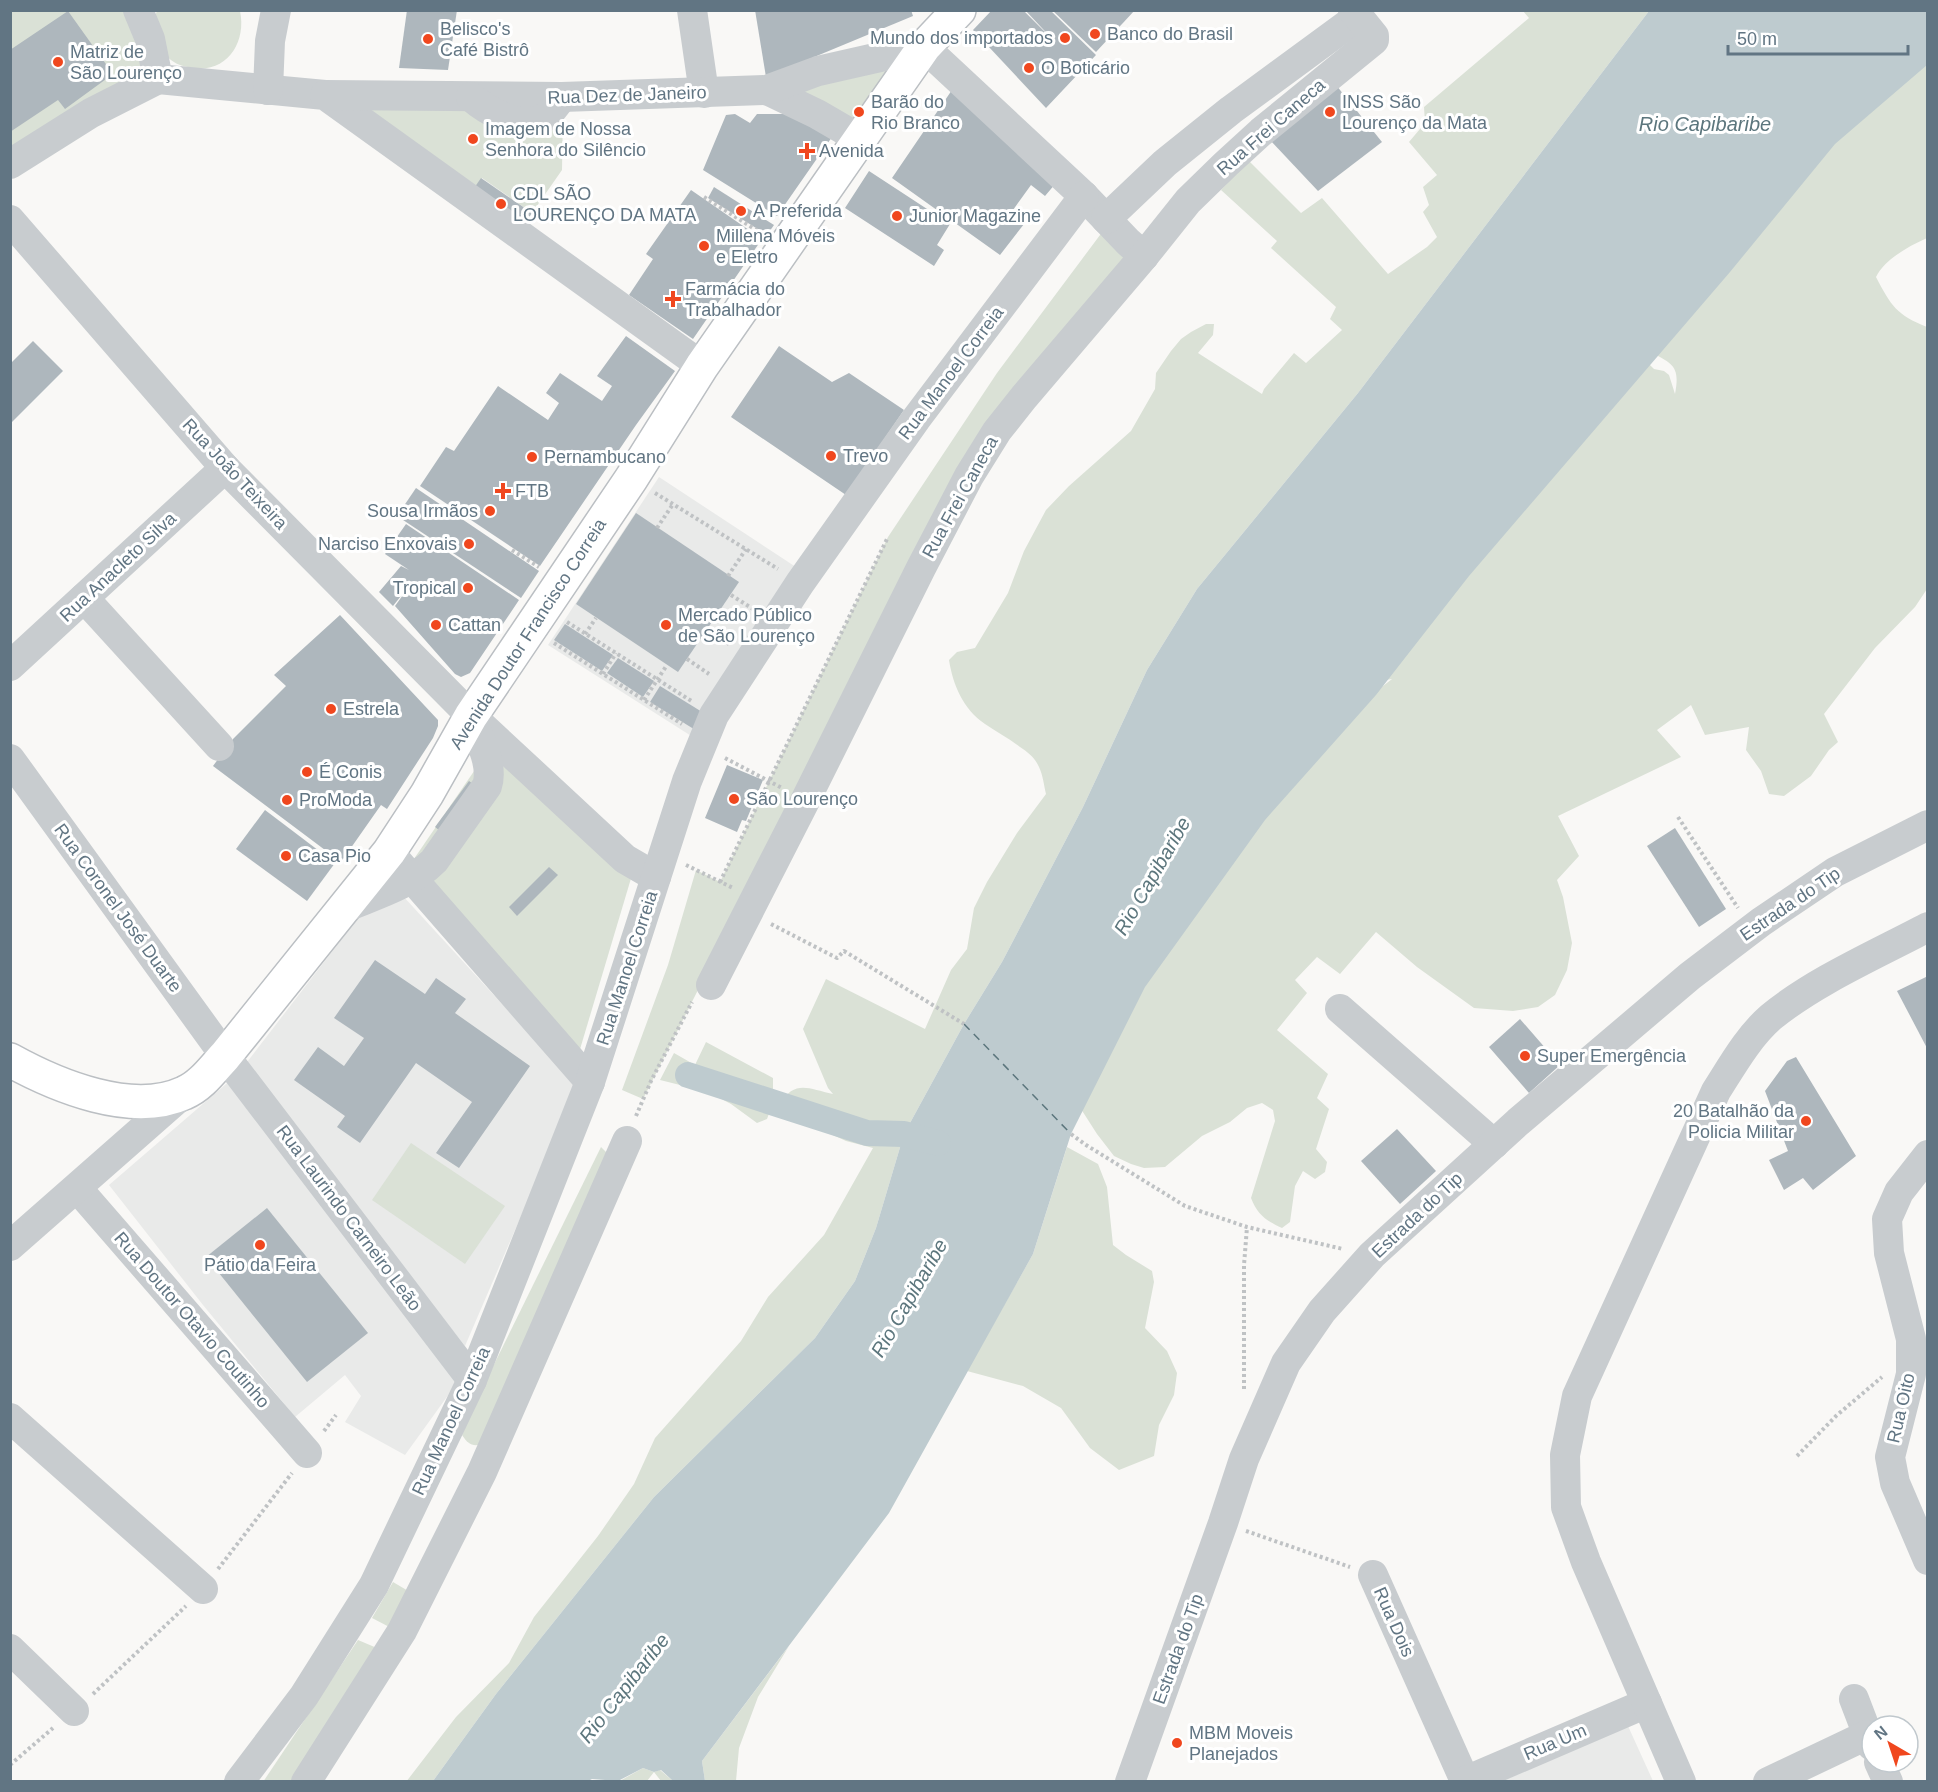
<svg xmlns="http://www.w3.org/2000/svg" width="1938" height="1792" font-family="Helvetica,sans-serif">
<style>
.built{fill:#e9eae9}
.green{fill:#dae1d6}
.water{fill:#becbcf}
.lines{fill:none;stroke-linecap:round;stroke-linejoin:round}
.canal{stroke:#becbcf;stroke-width:26}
.ferry{stroke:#5c767d;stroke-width:1.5;stroke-dasharray:8 6;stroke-linecap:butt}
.building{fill:#aeb7bd}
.major-casing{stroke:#bbbfc3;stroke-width:36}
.path{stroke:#bfc2c4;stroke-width:4;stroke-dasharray:3 3;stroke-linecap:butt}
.minor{stroke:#c8cccf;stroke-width:30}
.major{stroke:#fff;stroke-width:33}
.poi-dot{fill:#f0471e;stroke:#fff;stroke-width:2}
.labels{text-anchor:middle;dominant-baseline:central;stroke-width:6;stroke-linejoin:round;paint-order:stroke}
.poi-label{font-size:18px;fill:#617583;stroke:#fff;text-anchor:start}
.street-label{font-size:18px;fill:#617583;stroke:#fff}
.water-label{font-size:20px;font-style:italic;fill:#5c767d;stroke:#fff}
</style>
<rect width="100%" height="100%" fill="#f9f8f6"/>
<g class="built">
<path d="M659 477 805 573 696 739 548 645Z"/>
<path d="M403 896 577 1086 465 1346 244 1066 361 914Z"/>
<path d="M233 1078 459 1375 449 1394 405 1455 345 1422 361 1396 345 1375 295 1417 203 1305 109 1185Z"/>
<path d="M1628 1726 1653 1781 1500 1782Z"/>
</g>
<g class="green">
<path d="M11 11H130L150 75 11 155Z"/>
<path d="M157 11H240C247 44 225 76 188 67 181 66 171 62 167 56 162 49 158 25 155 16Z"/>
<path d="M1523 11H1649L1358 393 1197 589 1147 670 1083 807 1002 962 964 1024 904 1134 876 1228 855 1281 815 1338 654 1497 496 1694 433 1781 406 1782 456 1717 509 1663 534 1617 598 1536 634 1484 655 1438 741 1341 768 1297 824 1235 873 1148 846 1141 792 1116 779 1105C795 1079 808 1089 833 1094L828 1088 803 1029 826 979 925 1029 951 970 967 949 974 908 987 882 1017 833 1046 794C1044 786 1043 775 1039 767 1035 758 1028 752 1020 747 1009 738 996 732 985 724 963 709 953 685 949 660L957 652 975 648 1008 593 1024 551 1046 510 1069 486 1131 431 1155 389 1156 373 1171 351 1181 339 1191 332 1206 324H1214L1213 335 1198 353 1262 394 1264 389 1294 353 1306 363 1342 330 1330 319 1336 307 1271 248 1277 241 1221 190 1248 160 1301 213 1322 198 1388 274 1427 247 1437 237 1423 212 1429 205 1423 187 1437 175 1409 142 1425 123 1424 107 1529 18Z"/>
<path d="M924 47 860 139 767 90Z"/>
<path d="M1927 51V238C1909 246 1885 259 1876 277 1891 306 1897 315 1927 327V589L1915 607 1875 648 1824 714 1838 742 1829 750 1811 776 1784 796 1769 794 1761 771 1746 750 1749 727 1705 735 1691 705 1657 730 1681 757 1558 816 1579 856 1557 880 1563 897 1572 943 1567 970 1555 995 1538 1007 1513 1011 1474 1008 1417 967 1376 932 1340 974 1317 957 1295 980 1307 993 1277 1030 1328 1074 1317 1098 1329 1109 1316 1149 1327 1162 1325 1172 1315 1179 1303 1171 1295 1186 1290 1222 1282 1228C1266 1221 1257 1214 1251 1198L1275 1121 1273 1110 1262 1103 1247 1108 1230 1122 1202 1136 1165 1167 1144 1168 1131 1164 1114 1156 1097 1134 1081 1109 1165 940 1351 711 1392 679 1379 681 1647 362 1654 369 1664 371 1669 375 1675 394C1680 367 1674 364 1650 352L1733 240Z"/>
<path d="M371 103 563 111 562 170 532 213 482 178 470 194 364 113Z"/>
<path d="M1103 231 1137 262 1044 371 701 984 643 1099 622 1090 668 965 696 870 720 882 888 537 997 373Z"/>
<path d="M496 739 635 865 575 1066 405 872Z"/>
<path d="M706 1042 773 1078V1103L767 1119 757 1123 731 1104 708 1092 660 1080 674 1053 695 1065Z"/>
<path d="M411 1143 505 1206 465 1264 372 1200Z"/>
<path d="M601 1147 610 1156 483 1444C472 1447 468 1444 462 1435L475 1403Z"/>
<path d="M1067 1147 1098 1164 1107 1187 1113 1245 1126 1255 1152 1271 1154 1282 1145 1328 1167 1351 1177 1373 1174 1395 1159 1425 1154 1456 1119 1470 1090 1448 1061 1408 1023 1386 967 1371 1033 1254Z"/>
<path d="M393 1582 415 1595 397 1631 372 1618Z"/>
<path d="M358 1640 384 1651 300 1781 263 1782Z"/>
<path d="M789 1646 758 1697 739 1748 736 1781H705L702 1761Z"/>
<path d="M643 1768 654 1772 660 1770 673 1781H661L654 1772 647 1781 618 1782Z"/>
</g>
<path class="water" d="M1649 11H1927V65L1835 144 1730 272 1469 576 1376 695 1265 820 1145 987 1071 1134 1033 1254 889 1513 702 1761 705 1781H673L661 1770 654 1772 643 1768 618 1781 592 1779 586 1782 433 1781 496 1694 654 1497 815 1338 855 1281 876 1228 904 1134 964 1024 1002 962 1083 807 1147 670 1197 589 1358 393Z"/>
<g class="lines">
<path class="canal" d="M688 1075 867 1133 904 1134 938 1143"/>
<path class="ferry" d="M964 1024 1071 1134"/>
</g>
<g class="building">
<path d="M407 10H457L448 70 399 68Z"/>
<path d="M755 10H911L913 16 766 77Z"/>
<path d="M992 10H1023L1055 42 1025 10H1050L1096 55 1046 108 973 30Z"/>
<path d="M1052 10H1135L1096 52Z"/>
<path d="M68 11 113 74 65 109 58 100 10 132V50Z"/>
<path d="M1336 85 1382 142 1318 191 1270 140Z"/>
<path d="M954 87 1056 183 1045 196 1031 185 1013 210 1017 213 1014 216 1024 224 1000 255 892 178Z"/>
<path d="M735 114 750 123 757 114H792L832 137 777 216 703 170 726 115Z"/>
<path d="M869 171 950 224 937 245 944 250 934 266 845 208Z"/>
<path d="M481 178 532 213 521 229 470 194Z"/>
<path d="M714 187 774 225 767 235 708 198Z"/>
<path d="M691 190 762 239 693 339 629 295 653 259 646 254Z"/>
<path d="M626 336 675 371 636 425 540 566 420 486 446 447 454 451 498 386 548 420 559 403 546 393 560 373 602 401 612 386 597 376Z"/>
<path d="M33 341 63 371 10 424V364Z"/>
<path d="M779 346 832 382 849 373 904 410 846 495 731 417Z"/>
<path d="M416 488 539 571 521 598 397 516Z"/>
<path d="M636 513 739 582 678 672 576 604Z"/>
<path d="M406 524 519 600 470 673 461 677 455 674 395 606 413 581 393 606 379 592 401 566 409 570 385 554Z"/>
<path d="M340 615 438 720V726L433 738 387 809 381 805 341 862 213 766 233 739 286 686 274 675Z"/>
<path d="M565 624 613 655 602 671 554 640Z"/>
<path d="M618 658 654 681 643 697 607 673Z"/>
<path d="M660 686 707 715 697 731 650 702Z"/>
<path d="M727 765 763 780 746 821 742 820 737 832 705 818Z"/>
<path d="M469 781 477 787 444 834 435 827Z"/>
<path d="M265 810 335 863 307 901 236 849Z"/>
<path d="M1675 828 1726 909 1699 927 1647 846Z"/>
<path d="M549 867 558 875 517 916 509 907Z"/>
<path d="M375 960 425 994 436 978 466 999 455 1013 530 1066 459 1168 436 1153 472 1102 416 1063 360 1143 337 1127 345 1116 294 1080 318 1047 344 1066 364 1038 334 1018Z"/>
<path d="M1928 976V1050L1897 991Z"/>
<path d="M1520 1019 1560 1065 1529 1093 1489 1047Z"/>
<path d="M1796 1057 1856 1156 1813 1190 1803 1178 1784 1190 1769 1160 1788 1151 1765 1091 1787 1061Z"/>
<path d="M1397 1129 1436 1171 1400 1204 1361 1161Z"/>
<path d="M267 1208 368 1333 307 1382 206 1257Z"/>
</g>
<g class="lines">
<defs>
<path id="major" d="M10 1060C57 1086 132 1117 184 1093 201 1086 213 1069 225 1056L389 852 427 794 471 716 631 479 702 366 924 47 959 10"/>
</defs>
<use href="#major" class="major-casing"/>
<g class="path">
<path d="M704 197 761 233"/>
<path d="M655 493 778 569"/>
<path d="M657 528 673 504"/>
<path d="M512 550 539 567"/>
<path d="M728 576 746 549"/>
<path d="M731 595 753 609"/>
<path d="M567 622 693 702"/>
<path d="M707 630 729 644"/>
<path d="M585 634 596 618"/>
<path d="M554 643 682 724"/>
<path d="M687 659 709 674"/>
<path d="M603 674 616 653"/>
<path d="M644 700 667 665"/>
<path d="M725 758 782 788"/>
<path d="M1678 817 1738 908"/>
<path d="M686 865 733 888"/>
<path d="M720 882 888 537"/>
<path d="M771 924 837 958 844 951 964 1024"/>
<path d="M636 1116 651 1081 692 1002"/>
<path d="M1071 1134 1086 1145 1185 1206 1247 1227 1343 1249"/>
<path d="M1244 1389V1265L1247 1227"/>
<path d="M324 1431 336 1415"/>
<path d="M1797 1456 1836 1416 1882 1377"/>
<path d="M1246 1531 1350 1567"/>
<path d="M218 1569 292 1473"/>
<path d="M93 1694 186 1606"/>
<path d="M10 1765 53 1728"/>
</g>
<g class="minor">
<path d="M138 10 150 39 158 79"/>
<path d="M692 10 704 93"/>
<path d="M158 79 325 95 702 366"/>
<path d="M268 90 270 41 276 10"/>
<path d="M767 90 817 114 860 139"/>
<path d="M325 95 562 97 767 90 818 71 924 47 1084 196 1128 242 1144 256"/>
<path d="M471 97C487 111 520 130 542 119 550 115 556 104 562 97"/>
<path d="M10 164 91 113 158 79"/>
<path d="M1106 219 1165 163 1231 110 1359 16"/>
<path d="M10 220 225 468 471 716 625 859 656 877"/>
<path d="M84 598 219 746"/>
<path d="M10 666 225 468"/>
<path d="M10 759 225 1056 472 1380"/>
<path d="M389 852 590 1082"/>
<path d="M344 908C375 895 410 885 434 861L487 786C494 765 479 739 472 719"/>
<path d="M711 985 806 799 921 568 969 476 997 431 1024 397 1144 256 1188 201 1226 164 1261 132 1374 40V36L1353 10"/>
<path d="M1340 1009 1494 1144"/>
<path d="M1928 1155 1899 1192 1887 1219 1889 1253 1911 1339V1374L1890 1457 1895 1483 1928 1560"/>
<path d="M77 1188 307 1453"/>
<path d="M10 1246 184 1093"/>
<path d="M10 1418 203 1589"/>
<path d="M1373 1575 1465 1781"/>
<path d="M10 1649 74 1711"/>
<path d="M1854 1699 1872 1746"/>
<path d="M1879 1762 1888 1782"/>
<path d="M239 1782 304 1696 374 1585 472 1380 590 1082 687 781 714 715 800 583 916 419 1084 196"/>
<path d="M306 1782 402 1631 482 1472 627 1141"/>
<path d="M1130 1782 1223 1523 1244 1459 1286 1363 1322 1311 1372 1255 1518 1122 1690 976 1761 922 1835 872 1928 825"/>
<path d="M1463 1782 1647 1703"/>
<path d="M1681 1782 1586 1562 1566 1507 1565 1455 1577 1396 1716 1091C1732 1066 1748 1037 1771 1017 1815 981 1877 954 1928 927"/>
<path d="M1768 1782 1867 1735"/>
</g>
<use href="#major" class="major"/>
</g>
<g class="poi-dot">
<circle cx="1095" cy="34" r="6"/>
<circle cx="1065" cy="38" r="6"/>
<circle cx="428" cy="39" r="6"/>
<circle cx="58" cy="62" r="6"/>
<circle cx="1029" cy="68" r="6"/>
<circle cx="859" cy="112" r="6"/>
<circle cx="1330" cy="112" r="6"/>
<circle cx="473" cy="139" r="6"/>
<path d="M804 142h6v6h6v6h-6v6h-6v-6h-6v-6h6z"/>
<circle cx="501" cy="204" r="6"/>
<circle cx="741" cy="211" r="6"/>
<circle cx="897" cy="216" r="6"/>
<circle cx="704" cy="246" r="6"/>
<path d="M670 290h6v6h6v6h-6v6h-6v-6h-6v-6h6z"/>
<circle cx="831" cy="456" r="6"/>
<circle cx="532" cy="457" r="6"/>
<path d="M500 482h6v6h6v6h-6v6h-6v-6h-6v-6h6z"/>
<circle cx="490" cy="511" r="6"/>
<circle cx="469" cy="544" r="6"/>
<circle cx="468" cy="588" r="6"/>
<circle cx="436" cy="625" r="6"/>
<circle cx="666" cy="625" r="6"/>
<circle cx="331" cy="709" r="6"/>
<circle cx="307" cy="772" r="6"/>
<circle cx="734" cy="799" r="6"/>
<circle cx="287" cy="800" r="6"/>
<circle cx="286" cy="856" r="6"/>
<circle cx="1525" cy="1056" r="6"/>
<circle cx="1806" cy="1121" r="6"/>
<circle cx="260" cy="1245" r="6"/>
<circle cx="1177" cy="1743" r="6"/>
</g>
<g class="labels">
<g class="poi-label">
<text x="440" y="29">Belisco's<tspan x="440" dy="21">Café Bistrô</tspan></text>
<text x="1107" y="34">Banco do Brasil</text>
<text x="1053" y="38" text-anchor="end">Mundo dos importados</text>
<text x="70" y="52">Matriz de<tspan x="70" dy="21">São Lourenço</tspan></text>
<text x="1041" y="68">O Boticário</text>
<text x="871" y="102">Barão do<tspan x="871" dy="21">Rio Branco</tspan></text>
<text x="1342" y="102">INSS São<tspan x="1342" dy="21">Lourenço da Mata</tspan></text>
<text x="485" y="129">Imagem de Nossa<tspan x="485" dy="21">Senhora do Silêncio</tspan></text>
<text x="819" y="151">Avenida</text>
<text x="513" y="194">CDL SÃO<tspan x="513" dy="21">LOURENÇO DA MATA</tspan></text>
<text x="753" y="211">A Preferida</text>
<text x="909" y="216">Junior Magazine</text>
<text x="716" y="236">Millena Móveis<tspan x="716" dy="21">e Eletro</tspan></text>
<text x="685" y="289">Farmácia do<tspan x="685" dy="21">Trabalhador</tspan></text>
<text x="843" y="456">Trevo</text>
<text x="544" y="457">Pernambucano</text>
<text x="515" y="491">FTB</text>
<text x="478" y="511" text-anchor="end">Sousa Irmãos</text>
<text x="457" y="544" text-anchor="end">Narciso Enxovais</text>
<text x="456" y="588" text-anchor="end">Tropical</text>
<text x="678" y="615">Mercado Público<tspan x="678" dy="21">de São Lourenço</tspan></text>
<text x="448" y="625">Cattan</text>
<text x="343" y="709">Estrela</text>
<text x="319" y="772">É Conis</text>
<text x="746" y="799">São Lourenço</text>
<text x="299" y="800">ProModa</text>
<text x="298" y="856">Casa Pio</text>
<text x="1537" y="1056">Super Emergência</text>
<text x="1794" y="1111" text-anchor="end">20 Batalhão da<tspan x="1794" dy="21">Policia Militar</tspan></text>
<text x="260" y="1265" text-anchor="middle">Pátio da Feira</text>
<text x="1189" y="1733">MBM Moveis<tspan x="1189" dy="21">Planejados</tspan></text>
</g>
<g class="street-label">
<text transform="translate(627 95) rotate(-2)">Rua Dez de Janeiro</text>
<text transform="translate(1271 127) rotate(-41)">Rua Frei Caneca</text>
<text transform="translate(951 373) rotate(-53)">Rua Manoel Correia</text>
<text transform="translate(235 474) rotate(47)">Rua João Teixeira</text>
<text transform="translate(960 497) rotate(-61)">Rua Frei Caneca</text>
<text transform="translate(118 567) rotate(-43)">Rua Anacleto Silva</text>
<text transform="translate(528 634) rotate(-57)">Avenida Doutor Francisco Correia</text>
<text transform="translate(1790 904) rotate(-34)">Estrada do Tip</text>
<text transform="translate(118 908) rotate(54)">Rua Coronel José Duarte</text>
<text transform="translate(627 968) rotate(-72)">Rua Manoel Correia</text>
<text transform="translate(1417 1215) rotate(-43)">Estrada do Tip</text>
<text transform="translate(349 1218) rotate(53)">Rua Laurindo Carneiro Leão</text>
<text transform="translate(192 1320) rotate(49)">Rua Doutor Otavio Coutinho</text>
<text transform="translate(1901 1408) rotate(-77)">Rua Oito</text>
<text transform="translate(451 1421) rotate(-65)">Rua Manoel Correia</text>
<text transform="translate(1394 1622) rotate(66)">Rua Dois</text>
<text transform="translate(1178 1649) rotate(-70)">Estrada do Tip</text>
<text transform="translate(1555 1742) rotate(-23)">Rua Um</text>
</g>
<g class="water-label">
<text x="1705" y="124">Rio Capibaribe</text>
<text transform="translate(1152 876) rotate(-60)">Rio Capibaribe</text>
<text transform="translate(909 1298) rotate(-60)">Rio Capibaribe</text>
<text transform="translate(624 1688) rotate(-52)">Rio Capibaribe</text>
</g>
</g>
<rect width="1938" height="1792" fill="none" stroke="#617583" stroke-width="24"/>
<g transform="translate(1890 1744) rotate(321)"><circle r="28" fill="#ffffff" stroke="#c0c8cd" stroke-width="1.5"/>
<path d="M0-4.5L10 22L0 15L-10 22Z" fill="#f0471e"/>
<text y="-9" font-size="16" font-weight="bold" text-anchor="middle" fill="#617583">N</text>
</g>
<path d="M1728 45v9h180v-9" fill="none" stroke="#617583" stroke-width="3"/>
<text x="1737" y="45" font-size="18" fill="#617583" stroke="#ffffff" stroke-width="4.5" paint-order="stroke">50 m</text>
</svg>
